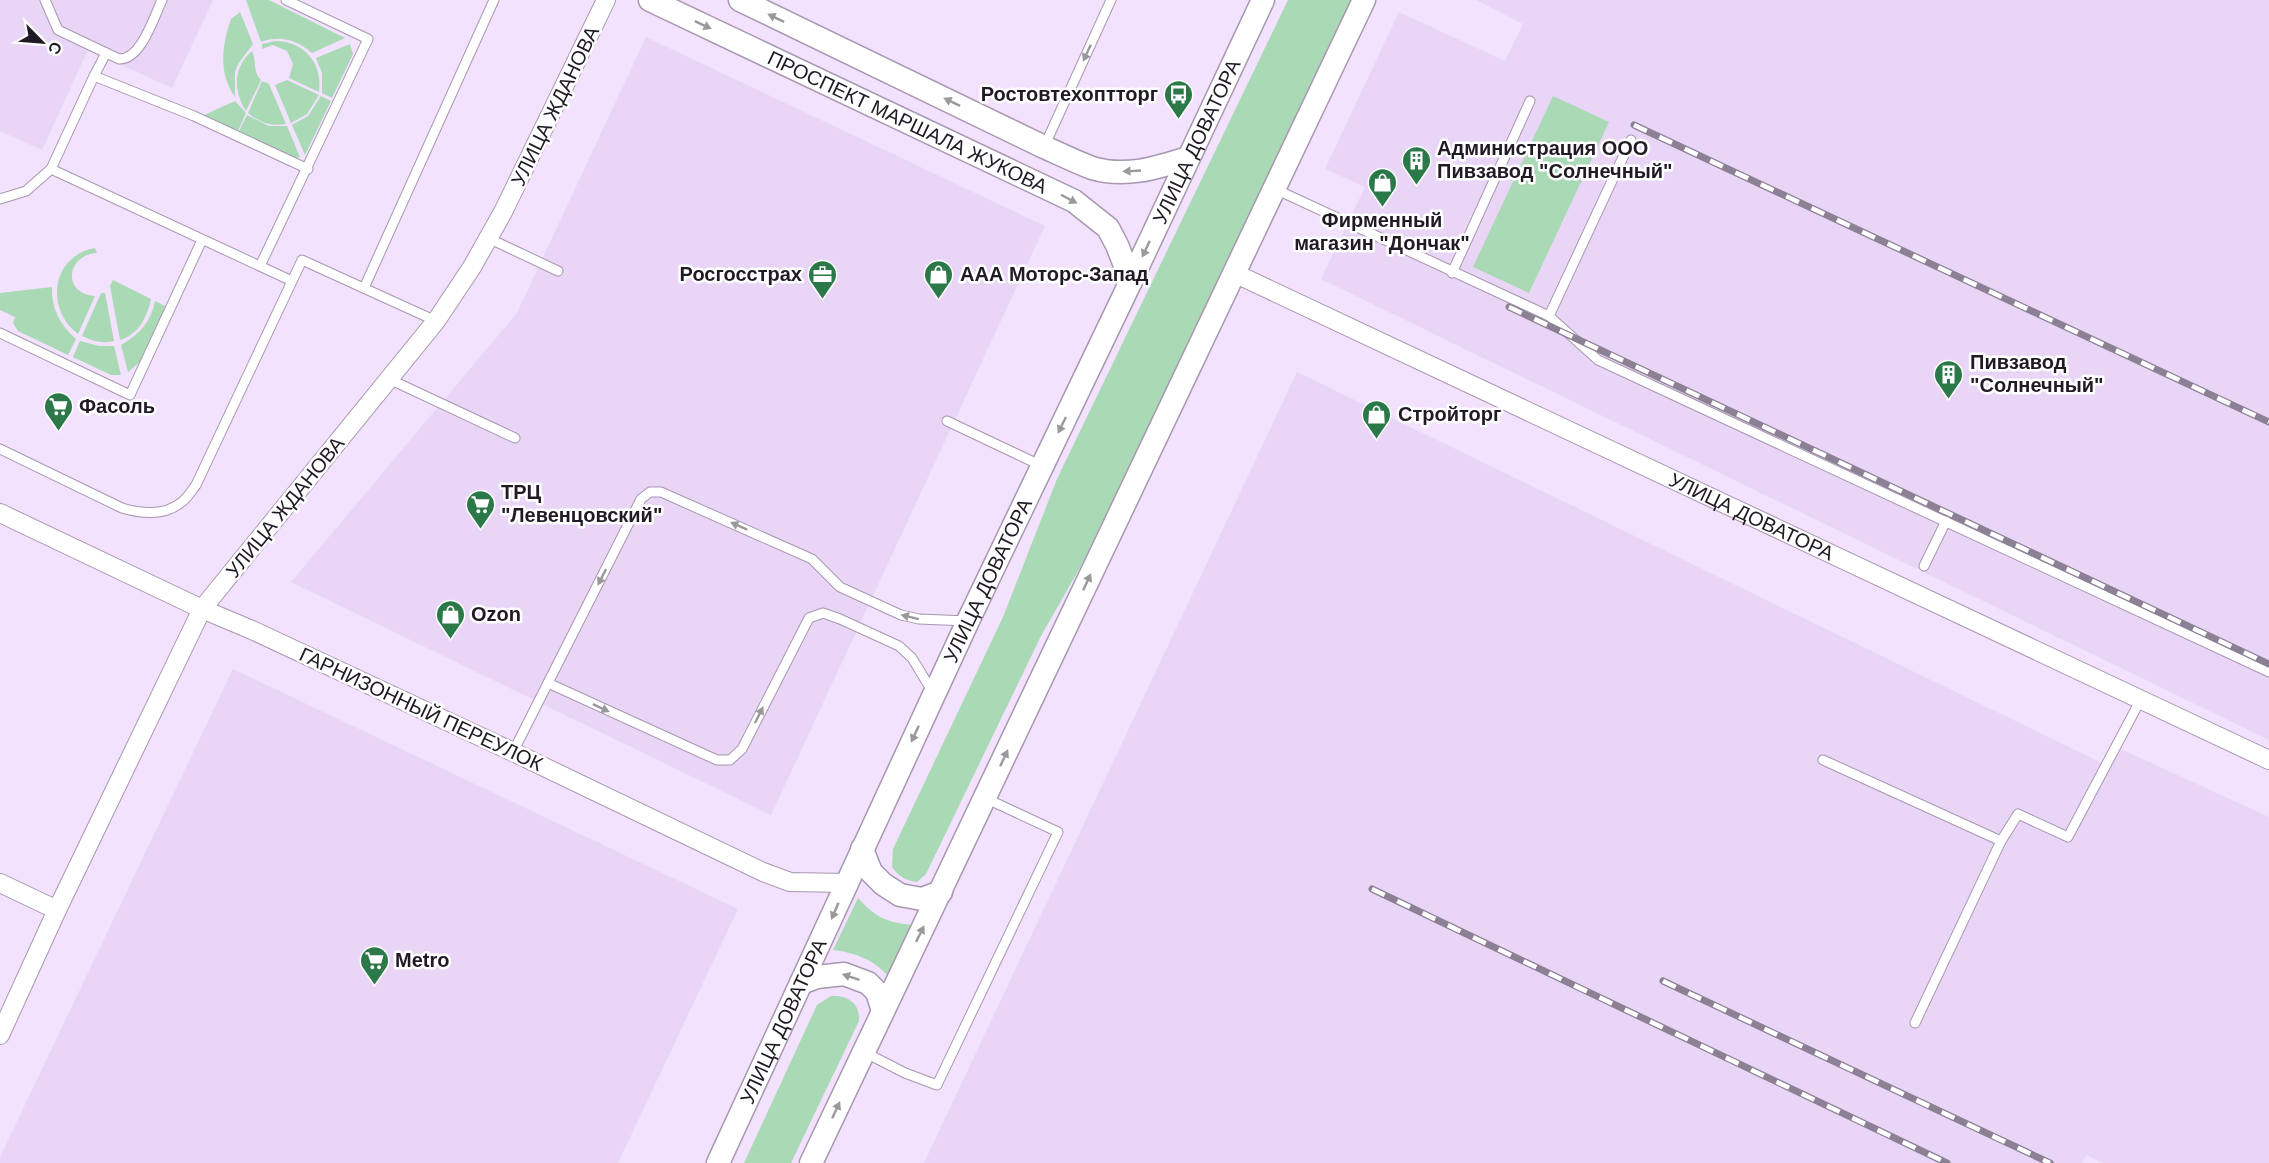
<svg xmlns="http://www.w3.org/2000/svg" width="2269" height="1163" font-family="Helvetica,sans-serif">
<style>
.built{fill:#e9d5f6}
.green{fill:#aad9b6}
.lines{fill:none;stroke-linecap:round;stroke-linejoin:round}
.service-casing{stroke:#a797b0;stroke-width:11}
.minor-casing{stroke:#a797b0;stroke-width:20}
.tertiary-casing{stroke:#a797b0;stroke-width:25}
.service{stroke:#fff;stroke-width:9}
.minor{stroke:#fff;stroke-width:18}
.tertiary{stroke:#fff;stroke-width:22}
.rail-casing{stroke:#8c8194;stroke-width:7}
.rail{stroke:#fff;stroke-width:4.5;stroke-dasharray:14;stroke-linecap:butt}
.oneway{fill:#9b989c}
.labels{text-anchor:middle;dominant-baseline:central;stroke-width:5;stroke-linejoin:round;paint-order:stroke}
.poi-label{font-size:20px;font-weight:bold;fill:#201a24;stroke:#fff;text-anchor:start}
.street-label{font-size:20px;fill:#201a24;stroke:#fff}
</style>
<rect width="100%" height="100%" fill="#f2e2fd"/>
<g class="built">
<path d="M0 0H213L172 88 88 50 42 150 0 131Z"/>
<path d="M1476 0H2269V740L1321 279 1365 187 1325 169 1399 12 1505 61 1523 24Z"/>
<path d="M646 37 1045 226 771 815 291 582 517 313Z"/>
<path d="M1297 372 2106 765 2114 746 2269 817V1163H2103L2086 1155 2082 1163H924Z"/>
<path d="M233 669 738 909 618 1163H0V1157Z"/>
</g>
<g class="green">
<path d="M246 0H269L345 38 312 53C297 40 280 35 261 42Z"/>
<path d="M1288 0H1354L1082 564 1041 636 926 874 917 882C905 880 899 877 892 867L893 849 1003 617 1057 479Z"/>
<path d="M240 12 253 44 238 64 235 72V97C218 73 222 45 231 19Z"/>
<path d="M275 41C304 41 323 63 319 92L289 78 293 64 287 51 273 45 262 49V44Z"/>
<path d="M350 44 353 54 332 98 322 93V73L316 58Z"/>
<path d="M252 51C257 61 252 71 261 80L246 111C233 91 233 67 252 51Z"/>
<path d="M287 80 319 95 307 114 291 123 275 85Z"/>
<path d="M262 81 269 84 286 124C271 127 260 122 248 113Z"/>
<path d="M321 96 331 101 305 155 292 125 308 116Z"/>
<path d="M1553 96 1609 122 1529 293 1473 267Z"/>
<path d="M235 101 246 113 237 133 202 116Z"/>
<path d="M247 115 269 126H287L300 157 295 158 238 133Z"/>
<path d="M95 248 97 253C67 254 61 294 95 296L78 334C45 309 51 256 95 248Z"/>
<path d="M113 280 151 299C147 317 139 334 120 340L110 286Z"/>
<path d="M52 287C51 308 60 325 76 339L68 355 18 331 13 323 15 317 0 310V293Z"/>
<path d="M101 293H105L114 341C102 344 93 341 82 336Z"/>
<path d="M155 301 167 307 141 361 128 372 121 345C139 335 151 322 155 301Z"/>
<path d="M80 341 99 346H114L121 375H111L73 357Z"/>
<path d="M858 898C875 917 887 923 914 925L889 977C873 959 856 953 833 950Z"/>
<path d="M831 996C848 995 860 1003 859 1021L791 1163H744L817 1005Z"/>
</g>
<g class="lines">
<defs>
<g id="service">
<path d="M45 0 58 30 119 59C141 60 154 17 162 0"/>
<path d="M94 76 106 53"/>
<path d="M1044 147 1111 0"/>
<path d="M51 169 292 281"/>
<path d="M1275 189 1549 316 1631 140"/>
<path d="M0 199 26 191 51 169 94 76 194 116 308 169"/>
<path d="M488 238 558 271"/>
<path d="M260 266 368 39 286 0"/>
<path d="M1452 273 1530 101"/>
<path d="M364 288 494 0"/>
<path d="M1549 316 1598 360 2269 672"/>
<path d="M0 333 130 395 202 240"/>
<path d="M389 379 515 438"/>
<path d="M947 421 1042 466"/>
<path d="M0 449 122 508C142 514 166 516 183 501 188 497 192 490 196 485L302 260 436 321"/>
<path d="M1924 566 1946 521"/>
<path d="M548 683 717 760H730L742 749 809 618 823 613 840 619 899 646 912 658 932 691"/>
<path d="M513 752 641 499 650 492H661L812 559 840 587 901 615 919 619 968 621"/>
<path d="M1823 760 2001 841 2018 814 2068 837 2141 699"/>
<path d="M1915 1023 2001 841"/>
<path d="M864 1052 905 1073 937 1085 1058 832 985 798"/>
</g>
<g id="minor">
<path id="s1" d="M1234 273 2269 760"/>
<path d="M0 513 202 609 252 630 513 752 763 872 790 882 847 883"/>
<path d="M0 883 57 910"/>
<path d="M0 1035 57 910 202 609 436 321 472 267 503 212 606 0"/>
</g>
<g id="tertiary">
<path id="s2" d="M650 0 1074 201 1108 228 1117 245 1131 281"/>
<path d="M740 0 1044 147C1060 154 1076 162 1092 168 1125 178 1157 168 1188 158"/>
<path d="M862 849 871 872 883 884 900 895 922 899 941 892"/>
<path d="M801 983 817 977 844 974 868 983 877 992 883 1011"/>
<path id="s3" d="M718 1163 968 621 1131 281 1263 0"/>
<path d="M811 1163 1364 0"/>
</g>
</defs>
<use href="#service" class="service-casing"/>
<use href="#minor" class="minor-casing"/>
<use href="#tertiary" class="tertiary-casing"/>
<use href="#service" class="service"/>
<use href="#minor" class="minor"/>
<use href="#tertiary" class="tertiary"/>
<defs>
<g id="rail">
<path d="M1634 125 2269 422"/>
<path d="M1509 307 2269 664"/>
<path d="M1372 889 1947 1163"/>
<path d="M1663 981 2050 1163"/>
</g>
</defs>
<use href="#rail" class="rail-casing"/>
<use href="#rail" class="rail"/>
</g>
<defs><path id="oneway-solid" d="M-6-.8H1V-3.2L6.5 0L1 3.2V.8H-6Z" transform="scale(1.5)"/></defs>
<g class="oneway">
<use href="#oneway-solid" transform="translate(776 18) rotate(-154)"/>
<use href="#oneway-solid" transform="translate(703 25) rotate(25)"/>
<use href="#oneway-solid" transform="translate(1087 53) rotate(115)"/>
<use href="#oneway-solid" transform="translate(952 102) rotate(-154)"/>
<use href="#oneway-solid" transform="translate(1132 171) rotate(177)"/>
<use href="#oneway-solid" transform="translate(1069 199) rotate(28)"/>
<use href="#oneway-solid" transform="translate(1146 249) rotate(115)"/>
<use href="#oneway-solid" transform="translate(1062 425) rotate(116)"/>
<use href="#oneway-solid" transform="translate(739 526) rotate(-156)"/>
<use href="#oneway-solid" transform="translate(602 577) rotate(117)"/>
<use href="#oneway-solid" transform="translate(1087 582) rotate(-65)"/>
<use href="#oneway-solid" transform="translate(910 617) rotate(-166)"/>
<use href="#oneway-solid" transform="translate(601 708) rotate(25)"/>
<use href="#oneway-solid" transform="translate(759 715) rotate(-63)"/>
<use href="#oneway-solid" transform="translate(915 734) rotate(115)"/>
<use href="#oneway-solid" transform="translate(1004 758) rotate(-65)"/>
<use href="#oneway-solid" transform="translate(835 911) rotate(113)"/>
<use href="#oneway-solid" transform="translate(920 934) rotate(-64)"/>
<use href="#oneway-solid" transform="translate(851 977) rotate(-162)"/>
<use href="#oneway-solid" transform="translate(836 1110) rotate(-65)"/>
</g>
<defs>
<symbol id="bus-pin" viewBox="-11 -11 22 30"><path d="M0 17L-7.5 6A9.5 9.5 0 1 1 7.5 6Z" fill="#2b7848" stroke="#fff"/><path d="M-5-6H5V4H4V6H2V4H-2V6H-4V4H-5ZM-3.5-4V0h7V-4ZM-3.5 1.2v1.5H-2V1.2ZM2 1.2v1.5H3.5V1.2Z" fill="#fff"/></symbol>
<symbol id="building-pin" viewBox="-11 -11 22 30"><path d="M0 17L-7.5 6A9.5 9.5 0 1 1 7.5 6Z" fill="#2b7848" stroke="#fff"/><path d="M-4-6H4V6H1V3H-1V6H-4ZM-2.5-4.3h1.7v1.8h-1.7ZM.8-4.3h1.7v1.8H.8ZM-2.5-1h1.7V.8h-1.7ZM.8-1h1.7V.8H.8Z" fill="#fff"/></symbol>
<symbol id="shop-pin" viewBox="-11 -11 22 30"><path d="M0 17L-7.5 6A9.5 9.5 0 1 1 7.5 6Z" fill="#2b7848" stroke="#fff"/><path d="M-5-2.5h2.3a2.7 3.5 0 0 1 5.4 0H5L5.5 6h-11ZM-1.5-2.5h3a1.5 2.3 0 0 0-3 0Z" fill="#fff"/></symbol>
<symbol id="office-pin" viewBox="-11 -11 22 30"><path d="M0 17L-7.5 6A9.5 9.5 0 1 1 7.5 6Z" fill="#2b7848" stroke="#fff"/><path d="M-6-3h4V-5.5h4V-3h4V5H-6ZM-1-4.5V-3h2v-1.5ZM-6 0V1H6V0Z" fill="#fff"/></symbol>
<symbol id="supermarket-pin" viewBox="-11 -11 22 30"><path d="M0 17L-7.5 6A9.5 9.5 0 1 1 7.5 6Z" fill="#2b7848" stroke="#fff"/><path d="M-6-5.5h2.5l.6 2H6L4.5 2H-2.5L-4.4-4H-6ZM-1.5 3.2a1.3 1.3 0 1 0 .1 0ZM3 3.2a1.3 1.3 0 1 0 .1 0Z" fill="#fff"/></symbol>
</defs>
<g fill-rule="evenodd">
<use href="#bus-pin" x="1162" y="78" width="33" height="45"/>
<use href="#building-pin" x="1400" y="144" width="33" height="45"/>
<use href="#shop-pin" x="1366" y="166" width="33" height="45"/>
<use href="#office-pin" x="806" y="258" width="33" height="45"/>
<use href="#shop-pin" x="922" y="258" width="33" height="45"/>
<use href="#building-pin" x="1932" y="358" width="33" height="45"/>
<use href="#supermarket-pin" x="42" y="390" width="33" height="45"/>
<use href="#shop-pin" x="1360" y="398" width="33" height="45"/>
<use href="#supermarket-pin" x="464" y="488" width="33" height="45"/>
<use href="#shop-pin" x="434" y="598" width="33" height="45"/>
<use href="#supermarket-pin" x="358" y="944" width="33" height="45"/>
</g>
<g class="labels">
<g class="poi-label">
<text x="1158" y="94" text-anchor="end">Ростовтехоптторг</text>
<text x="1437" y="148">Администрация ООО<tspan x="1437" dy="23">Пивзавод "Солнечный"</tspan></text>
<text x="1382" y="220" text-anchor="middle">Фирменный<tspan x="1382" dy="23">магазин "Дончак"</tspan></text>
<text x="802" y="274" text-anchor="end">Росгосстрах</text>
<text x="960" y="274">ААА Моторс-Запад</text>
<text x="1970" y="362">Пивзавод<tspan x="1970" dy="23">"Солнечный"</tspan></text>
<text x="79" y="406">Фасоль</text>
<text x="1398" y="414">Стройторг</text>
<text x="501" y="492">ТРЦ<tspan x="501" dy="23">"Левенцовский"</tspan></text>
<text x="471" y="614">Ozon</text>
<text x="395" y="960">Metro</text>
</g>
<g class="street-label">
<text transform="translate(555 106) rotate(-64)">УЛИЦА ЖДАНОВА</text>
<text stroke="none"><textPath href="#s2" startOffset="285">ПРОСПЕКТ МАРШАЛА ЖУКОВА</textPath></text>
<text stroke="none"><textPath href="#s3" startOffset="1128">УЛИЦА ДОВАТОРА</textPath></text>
<text transform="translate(285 507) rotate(-51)">УЛИЦА ЖДАНОВА</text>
<text stroke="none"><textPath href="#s1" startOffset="572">УЛИЦА ДОВАТОРА</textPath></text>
<text stroke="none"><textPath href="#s3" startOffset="642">УЛИЦА ДОВАТОРА</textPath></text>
<text transform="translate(421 709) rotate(25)">ГАРНИЗОННЫЙ ПЕРЕУЛОК</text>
<text stroke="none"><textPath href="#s3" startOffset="156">УЛИЦА ДОВАТОРА</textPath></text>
</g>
</g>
<g transform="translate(42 42) rotate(115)" stroke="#ffffff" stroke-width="4.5" paint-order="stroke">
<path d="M0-4.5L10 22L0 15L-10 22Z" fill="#201a24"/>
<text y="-9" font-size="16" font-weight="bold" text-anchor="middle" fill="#201a24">С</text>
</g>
</svg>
